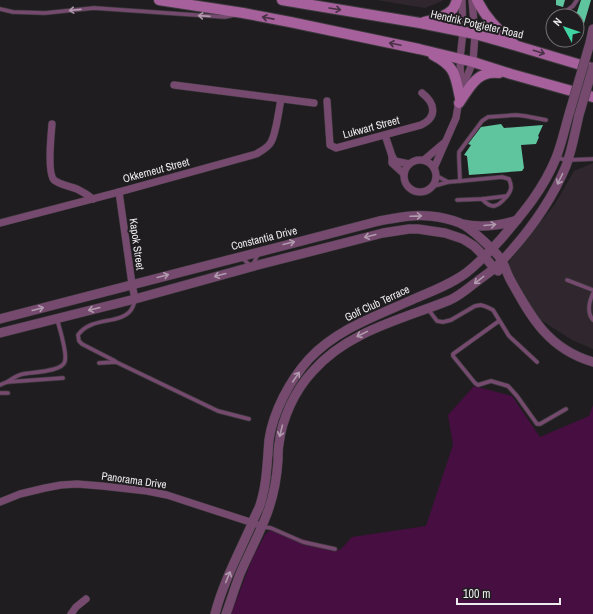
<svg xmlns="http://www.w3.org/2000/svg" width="593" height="614" font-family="'Archivo Narrow',sans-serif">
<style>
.built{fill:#2f272d}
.green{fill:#460e41}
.building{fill:#5ec59e}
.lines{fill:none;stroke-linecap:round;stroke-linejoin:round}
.service-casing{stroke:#3d3a3d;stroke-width:5}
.minor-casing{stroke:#3d3a3d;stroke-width:8}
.tertiary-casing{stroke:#3d3a3d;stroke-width:10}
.secondary-casing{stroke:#3d3a3d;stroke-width:12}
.service{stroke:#754a6e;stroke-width:3.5}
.minor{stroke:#754a6e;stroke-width:7}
.tertiary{stroke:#754a6e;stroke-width:9}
.secondary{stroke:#a6619c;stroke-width:10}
.tertiary-bridge-casing{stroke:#3d3a3d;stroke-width:10;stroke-linecap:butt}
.tertiary-bridge{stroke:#754a6e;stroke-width:9}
.oneway{stroke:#483145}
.oneway2{stroke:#b19aae}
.labels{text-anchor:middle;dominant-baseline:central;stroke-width:4;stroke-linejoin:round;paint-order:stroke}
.street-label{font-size:11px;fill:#edebed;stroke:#201d20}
</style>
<rect width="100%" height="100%" fill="#201d20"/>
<g class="built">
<path d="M377 0H443L442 1 425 8Z"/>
<path d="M593 163V349L572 340 530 313 508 263 555 204 574 171Z"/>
</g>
<path class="green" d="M474 386 512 396 540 437 589 416 593 405V614H231L253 557 265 535 271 529 340 550 352 537 426 526 453 445 448 415Z"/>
<g class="building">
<path d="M556 0H565L563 7 556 5Z"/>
<path d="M581 0H591L580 37 577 35V16H564L568 12H577Z"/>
<path d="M501 124 504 128 543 125 538 136 539 137 536 144 521 145 524 168 522 171 469 175 467 156 464 155 471 145 468 144 481 127Z"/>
</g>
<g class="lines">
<defs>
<g id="service">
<path d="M0 9 13 12 45 13 94 8 225 17 234 15"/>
<path d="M559 16 573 6 577 0"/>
<path d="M556 158 568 160 593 159"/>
<path d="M437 176 448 182"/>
<path d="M434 186 448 182 460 181 459 158V152L482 121 488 117 516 115 525 116 546 120"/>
<path d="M482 199C492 210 498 207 507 196"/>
<path d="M457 200 482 199 507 196C512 190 512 186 509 179L502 177 460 181"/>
<path d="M241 257 252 267 258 254"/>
<path d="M567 280 593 290"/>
<path d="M593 293C589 302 586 312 593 320"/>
<path d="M428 309 437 321 443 322 451 320 475 306 481 305 487 307 493 310 509 336 537 362"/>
<path d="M499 321 453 354V356L475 383 478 385 491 381 508 386 517 396 537 424H540L566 409"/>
<path d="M115 361 82 344 79 341 78 335C91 316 120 325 131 310 133 307 134 304 135 301"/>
<path d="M99 363 116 362 218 411 249 419"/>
<path d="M7 382C12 379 17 375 23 374 32 372 63 372 65 361 67 351 60 330 57 319"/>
<path d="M0 385 7 382 63 378"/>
<path d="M0 393H8"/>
<path d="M264 527 271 528 303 542 335 549"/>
</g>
<g id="minor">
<path d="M174 85 314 103"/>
<path d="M461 88 460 59 463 32 462 0"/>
<path d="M462 88 473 62 475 34 472 0"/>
<path d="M327 101 330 145 336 148 421 125C438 117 435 103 422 93"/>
<path d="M52 124C51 135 47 173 54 180 60 185 70 186 77 189 83 192 88 195 93 199"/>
<path d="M385 135 392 156V163L404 174"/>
<path d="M392 156 395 161 409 164"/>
<circle cx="420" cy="176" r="16"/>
<path d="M424 160 444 143"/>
<path d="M434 168 456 118 459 100"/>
<path d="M119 192 132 284 135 299"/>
<path d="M0 223 119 192 256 154C261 151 268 148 271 142 276 134 279 109 281 99"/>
<path d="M0 502 20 494 45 488 61 485 77 484 102 486 147 491 167 495 256 524"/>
<path d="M71 614 76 607 86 599"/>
</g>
<g id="tertiary">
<path d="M590 43 593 29"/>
<path d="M462 224C481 228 499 226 517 220"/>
<path d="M0 319 379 221C396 218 413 214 430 216 440 217 450 219 460 223 471 228 493 249 501 259 505 266 507 274 511 281 532 319 549 349 593 362"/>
<path d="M0 333 135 299 258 265 383 233 409 229H418L445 233 463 239 474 246 485 257 494 268 498 271"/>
<path d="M215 614C223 583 238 555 251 526 253 520 256 514 259 508 267 486 267 463 269 440 273 412 290 380 309 359 338 328 379 315 416 298 433 291 451 284 466 273 479 263 490 251 501 239 523 213 543 190 556 158 562 143 565 127 570 111"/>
<path d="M226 614C231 600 235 587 240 574 249 552 262 530 269 508 274 493 277 476 278 460 278 455 278 449 279 444 282 418 295 390 313 371 348 331 403 319 450 300 459 296 467 289 475 283 482 277 491 272 498 265 525 237 551 202 566 166 572 150 575 132 579 115"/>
</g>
<g id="secondary">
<path d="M159 0 243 13 290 22 419 49 473 62 511 74 593 97"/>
<path d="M282 0 420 23 475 34 514 45 591 68"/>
<path d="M477 0C487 20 498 29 514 44"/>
<path d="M424 22C433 20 446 17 453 9 455 6 456 3 457 0"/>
<path d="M433 55C456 67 455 75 460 98"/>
<path d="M459 103C470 87 477 70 499 73"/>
</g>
</defs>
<use href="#service" class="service-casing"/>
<use href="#minor" class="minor-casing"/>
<use href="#tertiary" class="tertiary-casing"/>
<use href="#secondary" class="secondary-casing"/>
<use href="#service" class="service"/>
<use href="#minor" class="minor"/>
<use href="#tertiary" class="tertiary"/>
<use href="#secondary" class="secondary"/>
<defs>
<g id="tertiary-bridge">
<path d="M570 111 590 43"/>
<path d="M579 115 593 67"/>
</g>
</defs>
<use href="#tertiary-bridge" class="tertiary-bridge-casing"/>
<use href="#tertiary-bridge" class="tertiary-bridge"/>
</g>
<defs><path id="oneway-shaft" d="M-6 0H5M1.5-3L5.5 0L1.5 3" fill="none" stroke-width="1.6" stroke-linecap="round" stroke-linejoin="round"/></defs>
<g class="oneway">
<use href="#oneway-shaft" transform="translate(335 9) rotate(9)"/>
<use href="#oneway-shaft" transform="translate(268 18) rotate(-169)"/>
<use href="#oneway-shaft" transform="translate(395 44) rotate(-168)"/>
<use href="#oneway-shaft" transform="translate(539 52) rotate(17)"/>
</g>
<g class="oneway2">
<use href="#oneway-shaft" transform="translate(75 10) rotate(174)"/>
<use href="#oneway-shaft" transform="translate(204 16) rotate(-176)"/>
<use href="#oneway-shaft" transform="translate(560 179) rotate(116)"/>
<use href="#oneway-shaft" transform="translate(416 216) rotate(-2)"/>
<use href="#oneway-shaft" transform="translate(490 225) rotate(-5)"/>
<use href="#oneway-shaft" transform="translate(370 236) rotate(166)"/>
<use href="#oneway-shaft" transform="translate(289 243) rotate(-14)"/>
<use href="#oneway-shaft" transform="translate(220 275) rotate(165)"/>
<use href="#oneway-shaft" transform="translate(163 276) rotate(-15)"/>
<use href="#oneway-shaft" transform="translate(479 280) rotate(142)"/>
<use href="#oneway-shaft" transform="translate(38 309) rotate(-15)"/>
<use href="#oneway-shaft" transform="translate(94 309) rotate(166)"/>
<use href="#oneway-shaft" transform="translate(362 334) rotate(154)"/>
<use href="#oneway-shaft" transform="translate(296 377) rotate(-56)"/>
<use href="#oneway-shaft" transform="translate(281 431) rotate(104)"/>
<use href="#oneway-shaft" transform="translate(228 577) rotate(-68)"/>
</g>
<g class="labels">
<g class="street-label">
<text transform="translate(477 24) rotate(13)">Hendrik Potgieter Road</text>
<text transform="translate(371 127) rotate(-15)">Lukwart Street</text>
<text transform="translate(156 170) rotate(-15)">Okkerneut Street</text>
<text transform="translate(264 238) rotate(-14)">Constantia Drive</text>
<text transform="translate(137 244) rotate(82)">Kapok Street</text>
<text transform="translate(377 303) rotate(-25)">Golf Club Terrace</text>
<text transform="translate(134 480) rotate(8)">Panorama Drive</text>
</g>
</g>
<g transform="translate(565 28) rotate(310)"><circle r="19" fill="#201d20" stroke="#726f72"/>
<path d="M0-3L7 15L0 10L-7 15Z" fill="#3fd4a2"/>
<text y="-6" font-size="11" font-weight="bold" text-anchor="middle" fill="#edebed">N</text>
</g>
<path d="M457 598v6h103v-6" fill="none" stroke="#edebed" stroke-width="2"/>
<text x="463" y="598" font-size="12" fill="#edebed" stroke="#201d20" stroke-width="3" paint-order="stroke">100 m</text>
</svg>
